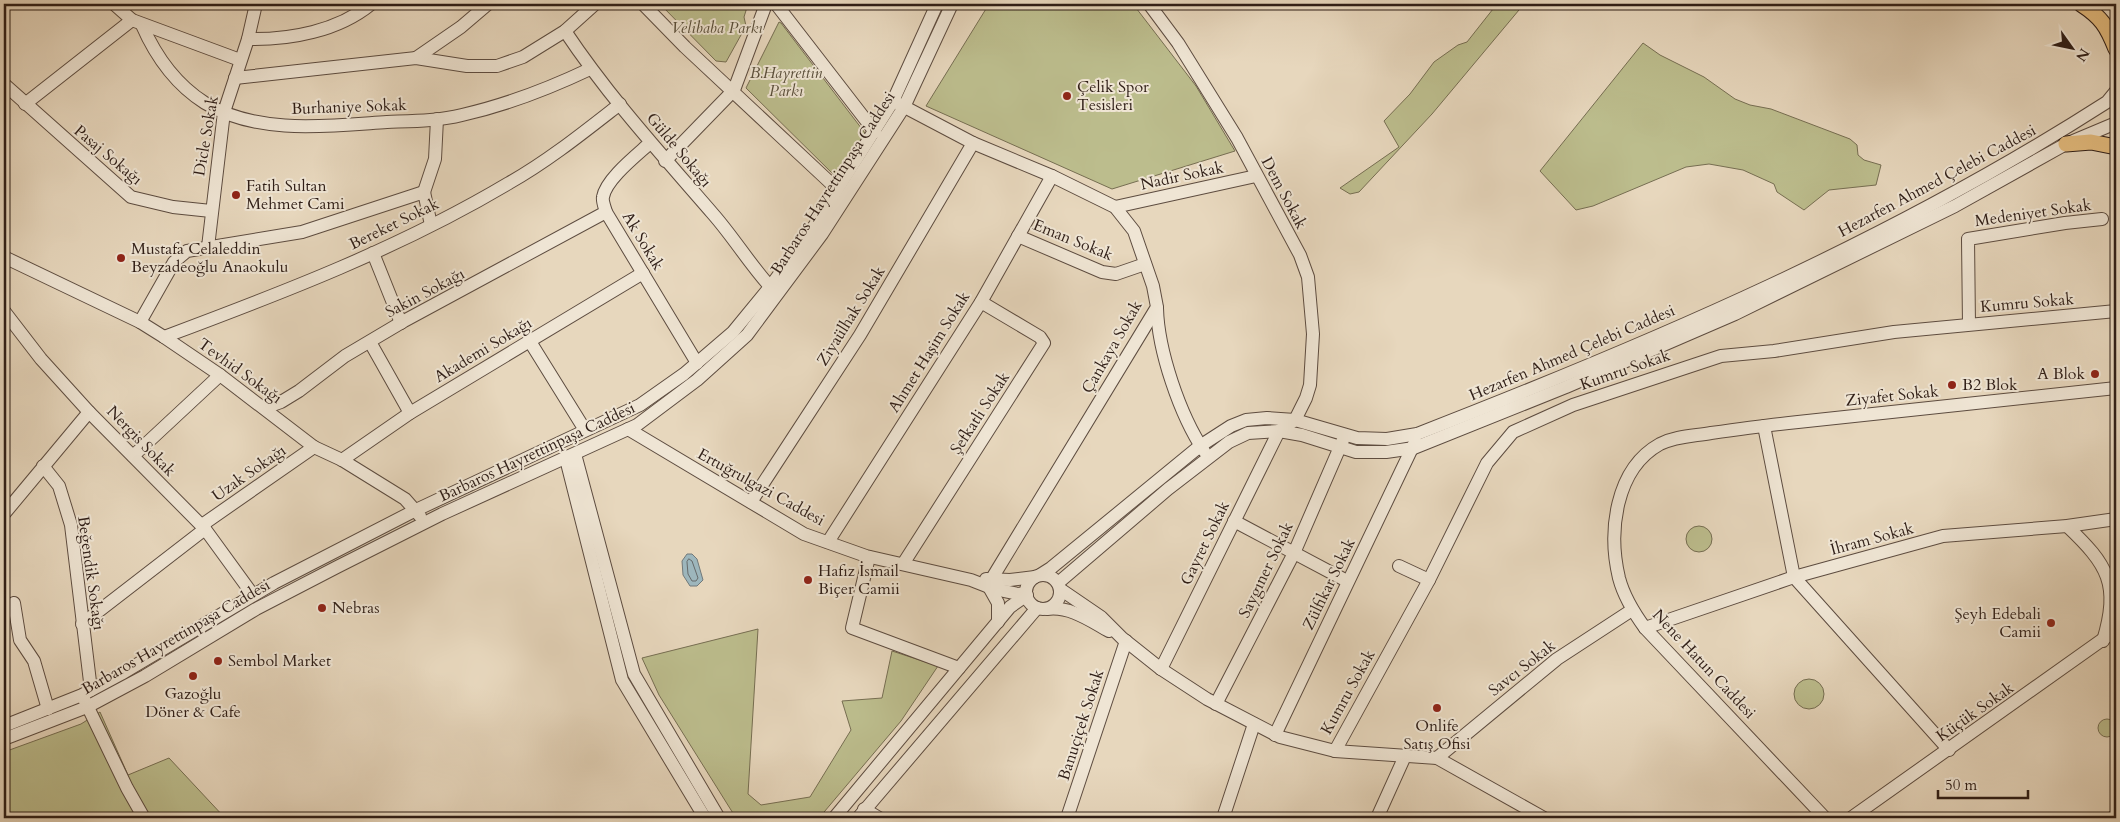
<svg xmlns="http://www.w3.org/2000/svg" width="2120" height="822" font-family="Cardo,serif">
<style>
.green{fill:#bcbd8d;stroke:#766e52}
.water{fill:#9db6bc;stroke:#71797a}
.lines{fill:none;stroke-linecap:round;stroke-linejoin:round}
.shore{stroke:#666a6a;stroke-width:1}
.minor-casing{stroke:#5d4c40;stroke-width:14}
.major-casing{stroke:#2f1e17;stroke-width:17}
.minor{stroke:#efe5d4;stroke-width:12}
.major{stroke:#e4bc7e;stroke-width:15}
.poi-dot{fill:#8f2418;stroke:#efe5d4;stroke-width:2}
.labels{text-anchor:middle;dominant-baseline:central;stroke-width:4;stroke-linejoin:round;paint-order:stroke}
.park-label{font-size:16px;font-style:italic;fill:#594e3a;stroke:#efe5d4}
.poi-label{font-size:16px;fill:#2f1e17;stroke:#efe5d4;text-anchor:start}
.street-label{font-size:16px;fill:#2f1e17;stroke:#efe5d4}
</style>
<rect width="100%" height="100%" fill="#e7d7bd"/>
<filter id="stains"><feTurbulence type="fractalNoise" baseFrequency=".004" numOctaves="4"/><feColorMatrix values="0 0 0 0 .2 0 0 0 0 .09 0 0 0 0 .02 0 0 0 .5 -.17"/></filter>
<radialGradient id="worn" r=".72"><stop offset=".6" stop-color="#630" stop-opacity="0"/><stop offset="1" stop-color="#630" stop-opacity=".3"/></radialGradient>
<g class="green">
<path d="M660 4H748L744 17 746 26 726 62 716 61Z"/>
<path d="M989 4H1133L1196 86 1235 151 1112 189 926 106Z"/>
<path d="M1491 4H1524L1432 114 1359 192 1350 194 1340 188 1399 147 1384 121 1410 94 1434 62 1458 45 1467 42 1493 9Z"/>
<path d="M779 22 781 23 865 133 837 178 746 88Z"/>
<path d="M1643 43 1660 55 1704 77 1735 99 1750 105 1771 109 1850 139 1857 145 1858 155 1864 160 1881 165 1876 185 1829 190 1804 210 1777 192 1774 184 1743 170 1709 164 1686 167 1593 206 1576 210 1540 171Z"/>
<circle cx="1699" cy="539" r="13"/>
<path d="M758 629 748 794 761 805 810 797 851 730 842 701 882 698 892 651 938 666 901 721 819 818H736L659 695 642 658Z"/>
<circle cx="1809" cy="694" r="15"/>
<path d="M100 712 128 775 169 758 225 818H4V752L81 724Z"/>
<circle cx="2107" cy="728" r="9"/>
</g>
<path class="water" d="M687 554H692L697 559 703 580 697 586H690L683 575 682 561Z"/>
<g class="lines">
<path class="shore" d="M689 559 692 561 698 578 696 581H692L688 574 687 562Z"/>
<defs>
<g id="minor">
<path d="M114 4 132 20 240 60"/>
<path d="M643 4 685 47 837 189"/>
<path d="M776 4 875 132"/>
<path d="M1149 4 1178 43 1237 138 1300 255 1308 277 1313 334 1310 385 1306 398 1295 420 1279 431 1161 669"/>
<path d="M142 25C156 57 175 84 205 103 258 135 328 126 387 122 412 121 438 121 462 115 506 105 550 88 590 69"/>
<path d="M565 31C609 97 662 155 713 214 735 239 752 268 775 292"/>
<path d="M248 39C290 40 338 31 371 4"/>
<path d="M416 58 461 27 488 4"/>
<path d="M235 78 416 58 467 66H497L523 57 565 31 595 4"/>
<path d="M4 84 131 197 173 207 211 211"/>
<path d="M897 103 973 143 1052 176 1115 207 1134 231 1153 286 1157 307 991 580"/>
<path d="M25 104 132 20"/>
<path d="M650 143C637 155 606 179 603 197 602 201 605 208 606 212L697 363"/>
<path d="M665 161 734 90 766 4"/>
<path d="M424 192 435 159 437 119"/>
<path d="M1115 207 1256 176"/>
<path d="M1018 236 1102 272 1116 274 1145 264"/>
<path d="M208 247 224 112 248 39 256 4"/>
<path d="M373 253 401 323"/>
<path d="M4 257 140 322 164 337 220 375 314 447 342 460 405 499 420 516"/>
<path d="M1157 308C1158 351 1180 415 1204 451"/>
<path d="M4 311 41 359 89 412 205 529 253 595"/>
<path d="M140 322 174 262 187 251 302 232 424 192 431 225"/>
<path d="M1969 324 1968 239 2065 223 2102 219"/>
<path d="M164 337C282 293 400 248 509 183 548 161 584 132 620 104"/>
<path d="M529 340 585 430"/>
<path d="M370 342 410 413"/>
<path d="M264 408 281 402 299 391 345 356 404 321 606 212"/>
<path d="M1764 426 1794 577 1949 750"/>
<path d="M628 429 804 534 866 556 971 580 994 589 1018 594 1026 593"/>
<path d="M575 454 634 674 719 818"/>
<path d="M133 456 220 375"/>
<path d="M566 459 622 680 705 818"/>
<path d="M342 460 410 413 643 273"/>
<path d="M43 466 59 486 71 525 91 690"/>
<path d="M751 502 860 335 973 143"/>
<path d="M4 514 89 412"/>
<path d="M1234 521 1347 581"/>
<path d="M202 525 314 447"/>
<path d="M2067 526C2108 565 2120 584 2103 641"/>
<path d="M828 542 981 302 1052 176"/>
<path d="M869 557 852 628 959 668"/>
<path d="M903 564 1044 343 1040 337 981 302"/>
<path d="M1399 566 1429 580"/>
<circle cx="1043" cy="592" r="17"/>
<path d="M1040 575 1051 568 1200 446 1231 426 1246 420 1267 418 1295 420 1357 438 1387 439 1417 434C1654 342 1892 240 2107 102L2116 91"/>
<path d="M986 579 1010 580 1035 577"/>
<path d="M1058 583 1168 489 1229 442 1248 433 1279 431 1302 435 1356 452H1386L1414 448 1566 387 1735 314 1955 206 2066 144 2116 123"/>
<path d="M989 587 998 603V622"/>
<path d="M1060 589 1101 617 1122 638 1161 669 1207 699 1280 737 1335 751 1437 758 1544 818"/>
<path d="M14 603 20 640 34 661 48 709"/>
<path d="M1047 609C1070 606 1089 620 1109 631"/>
<path d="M82 624 205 529"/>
<path d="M1645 628 1794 577 1943 536 2067 526 2116 519"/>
<path d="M84 699 127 788 144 818"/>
<path d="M1216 704 1294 553 1343 440"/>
<path d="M4 726 82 695 121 674 274 583 416 510 640 405 684 374 733 332 770 287 813 228 893 101 937 4"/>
<path d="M1275 735 1415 442"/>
<path d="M4 739 87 707 145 676 256 609 337 567 442 514 637 425 697 380 747 335 822 234 904 107 952 4"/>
<path d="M1335 751 1429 580 1487 463 1513 432 1573 405 1721 356 1774 351 1894 332 2116 311"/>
<path d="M1437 758 1557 659 1632 610"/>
<path d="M864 809 879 818"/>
<path d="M834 818 1010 607 1027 595"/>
<path d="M858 818 1037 608"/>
<path d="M1067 818 1126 641"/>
<path d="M1223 818 1254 724"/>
<path d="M1377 818 1405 756"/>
<path d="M1825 818 1645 628C1634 613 1624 597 1619 578 1608 532 1615 469 1660 444 1676 436 1694 436 1711 433 1740 429 1769 425 1798 422 1904 411 2010 399 2116 388"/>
<path d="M1851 818 2116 630"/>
<path d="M2112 818 2116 816"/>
</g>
<g id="major">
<path d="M2081 4C2101 17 2107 26 2116 49"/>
<path d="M2066 144 2091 142 2116 147"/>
</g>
</defs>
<use href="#minor" class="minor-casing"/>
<use href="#major" class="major-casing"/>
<use href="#minor" class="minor"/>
<use href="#major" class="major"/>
</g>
<g class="poi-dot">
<circle cx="1067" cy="96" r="5"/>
<circle cx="236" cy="195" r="5"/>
<circle cx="121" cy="258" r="5"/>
<circle cx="2095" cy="374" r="5"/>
<circle cx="1952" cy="385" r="5"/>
<circle cx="808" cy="580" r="5"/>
<circle cx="322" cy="608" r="5"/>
<circle cx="2051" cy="623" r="5"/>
<circle cx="218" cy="661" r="5"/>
<circle cx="193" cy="676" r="5"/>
<circle cx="1437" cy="708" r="5"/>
</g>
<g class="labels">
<g class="park-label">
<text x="717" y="28">Velibaba Parkı</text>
<text x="786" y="73">B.Hayrettin<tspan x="786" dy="18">Parkı</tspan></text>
</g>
<g class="poi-label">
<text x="1077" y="87">Çelik Spor<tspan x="1077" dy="18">Tesisleri</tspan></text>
<text x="246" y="186">Fatih Sultan<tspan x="246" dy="18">Mehmet Cami</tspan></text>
<text x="131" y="249">Mustafa Celaleddin<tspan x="131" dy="18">Beyzadeoğlu Anaokulu</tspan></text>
<text x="2085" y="374" text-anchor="end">A Blok</text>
<text x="1962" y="385">B2 Blok</text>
<text x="818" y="571">Hafız İsmail<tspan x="818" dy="18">Biçer Camii</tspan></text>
<text x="332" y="608">Nebras</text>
<text x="2041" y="614" text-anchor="end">Şeyh Edebali<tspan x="2041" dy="18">Camii</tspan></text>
<text x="228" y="661">Sembol Market</text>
<text x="193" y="694" text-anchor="middle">Gazoğlu<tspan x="193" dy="18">Döner &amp; Cafe</tspan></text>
<text x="1437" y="726" text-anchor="middle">Onlife<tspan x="1437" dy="18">Satış Ofisi</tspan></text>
</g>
<g class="street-label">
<text transform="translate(349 107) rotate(-2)">Burhaniye Sokak</text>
<text transform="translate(206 136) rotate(-80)">Dicle Sokak</text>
<text transform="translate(679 150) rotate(50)">Gülde Sokağı</text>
<text transform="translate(108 155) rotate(40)">Pasaj Sokağı</text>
<text transform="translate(1182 176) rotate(-12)">Nadir Sokak</text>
<text transform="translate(1937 181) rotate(-28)">Hezarfen Ahmed Çelebi Caddesi</text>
<text transform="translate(833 183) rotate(-57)">Barbaros Hayrettinpaşa Caddesi</text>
<text transform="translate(1284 193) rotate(62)">Dem Sokak</text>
<text transform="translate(2033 213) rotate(-8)">Medeniyet Sokak</text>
<text transform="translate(394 224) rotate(-26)">Bereket Sokak</text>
<text transform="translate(1073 240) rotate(22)">Eman Sokak</text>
<text transform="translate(643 241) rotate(59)">Ak Sokak</text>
<text transform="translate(425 293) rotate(-28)">Sakin Sokağı</text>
<text transform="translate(2027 303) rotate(-5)">Kumru Sokak</text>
<text transform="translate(851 316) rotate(-58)">Ziyaülhak Sokak</text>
<text transform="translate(1112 347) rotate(-60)">Çankaya Sokak</text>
<text transform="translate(483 350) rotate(-31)">Akademi Sokağı</text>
<text transform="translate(929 352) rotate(-58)">Ahmet Haşim Sokak</text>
<text transform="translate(1572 353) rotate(-23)">Hezarfen Ahmed Çelebi Caddesi</text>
<text transform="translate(1625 370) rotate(-19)">Kumru Sokak</text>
<text transform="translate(240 371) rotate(36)">Tevhid Sokağı</text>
<text transform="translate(1892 396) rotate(-6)">Ziyafet Sokak</text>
<text transform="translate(980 413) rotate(-57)">Şefkatli Sokak</text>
<text transform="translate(141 441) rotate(46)">Nergis Sokak</text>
<text transform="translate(537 452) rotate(-25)">Barbaros Hayrettinpaşa Caddesi</text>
<text transform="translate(249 473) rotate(-35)">Uzak Sokağı</text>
<text transform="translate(761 487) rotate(29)">Ertuğrulgazi Caddesi</text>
<text transform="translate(1872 539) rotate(-15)">İhram Sokak</text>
<text transform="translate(1205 543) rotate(-64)">Gayret Sokak</text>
<text transform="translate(1266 570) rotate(-64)">Saygıner Sokak</text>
<text transform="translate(91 573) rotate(82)">Beğendik Sokağı</text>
<text transform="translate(1329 584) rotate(-64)">Zülfikar Sokak</text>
<text transform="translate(176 637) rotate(-30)">Barbaros Hayrettinpaşa Caddesi</text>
<text transform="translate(1704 664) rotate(47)">Nene Hatun Caddesi</text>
<text transform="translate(1522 668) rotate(-38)">Savcı Sokak</text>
<text transform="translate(1348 692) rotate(-61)">Kumru Sokak</text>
<text transform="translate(1975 712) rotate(-35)">Küçük Sokak</text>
<text transform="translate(1081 725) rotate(-72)">Banuçiçek Sokak</text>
</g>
</g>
<rect width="2120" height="822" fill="none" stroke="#e7d7bd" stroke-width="20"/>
<rect x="5" y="5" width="2110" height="812" fill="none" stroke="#2f1e17" stroke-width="2.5"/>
<rect x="10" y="10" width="2100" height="802" fill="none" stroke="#2f1e17"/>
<g transform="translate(2072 48) rotate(123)" stroke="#efe5d4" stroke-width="4" paint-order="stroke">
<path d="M0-4L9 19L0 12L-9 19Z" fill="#2f1e17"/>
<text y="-8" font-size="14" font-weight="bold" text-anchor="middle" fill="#2f1e17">N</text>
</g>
<path d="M1938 790v8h90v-8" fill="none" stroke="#2f1e17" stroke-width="2.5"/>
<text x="1945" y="790" font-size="15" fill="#2f1e17" stroke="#efe5d4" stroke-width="4" paint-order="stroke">50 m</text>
<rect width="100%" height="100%" filter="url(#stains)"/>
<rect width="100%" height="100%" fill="url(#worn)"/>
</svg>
